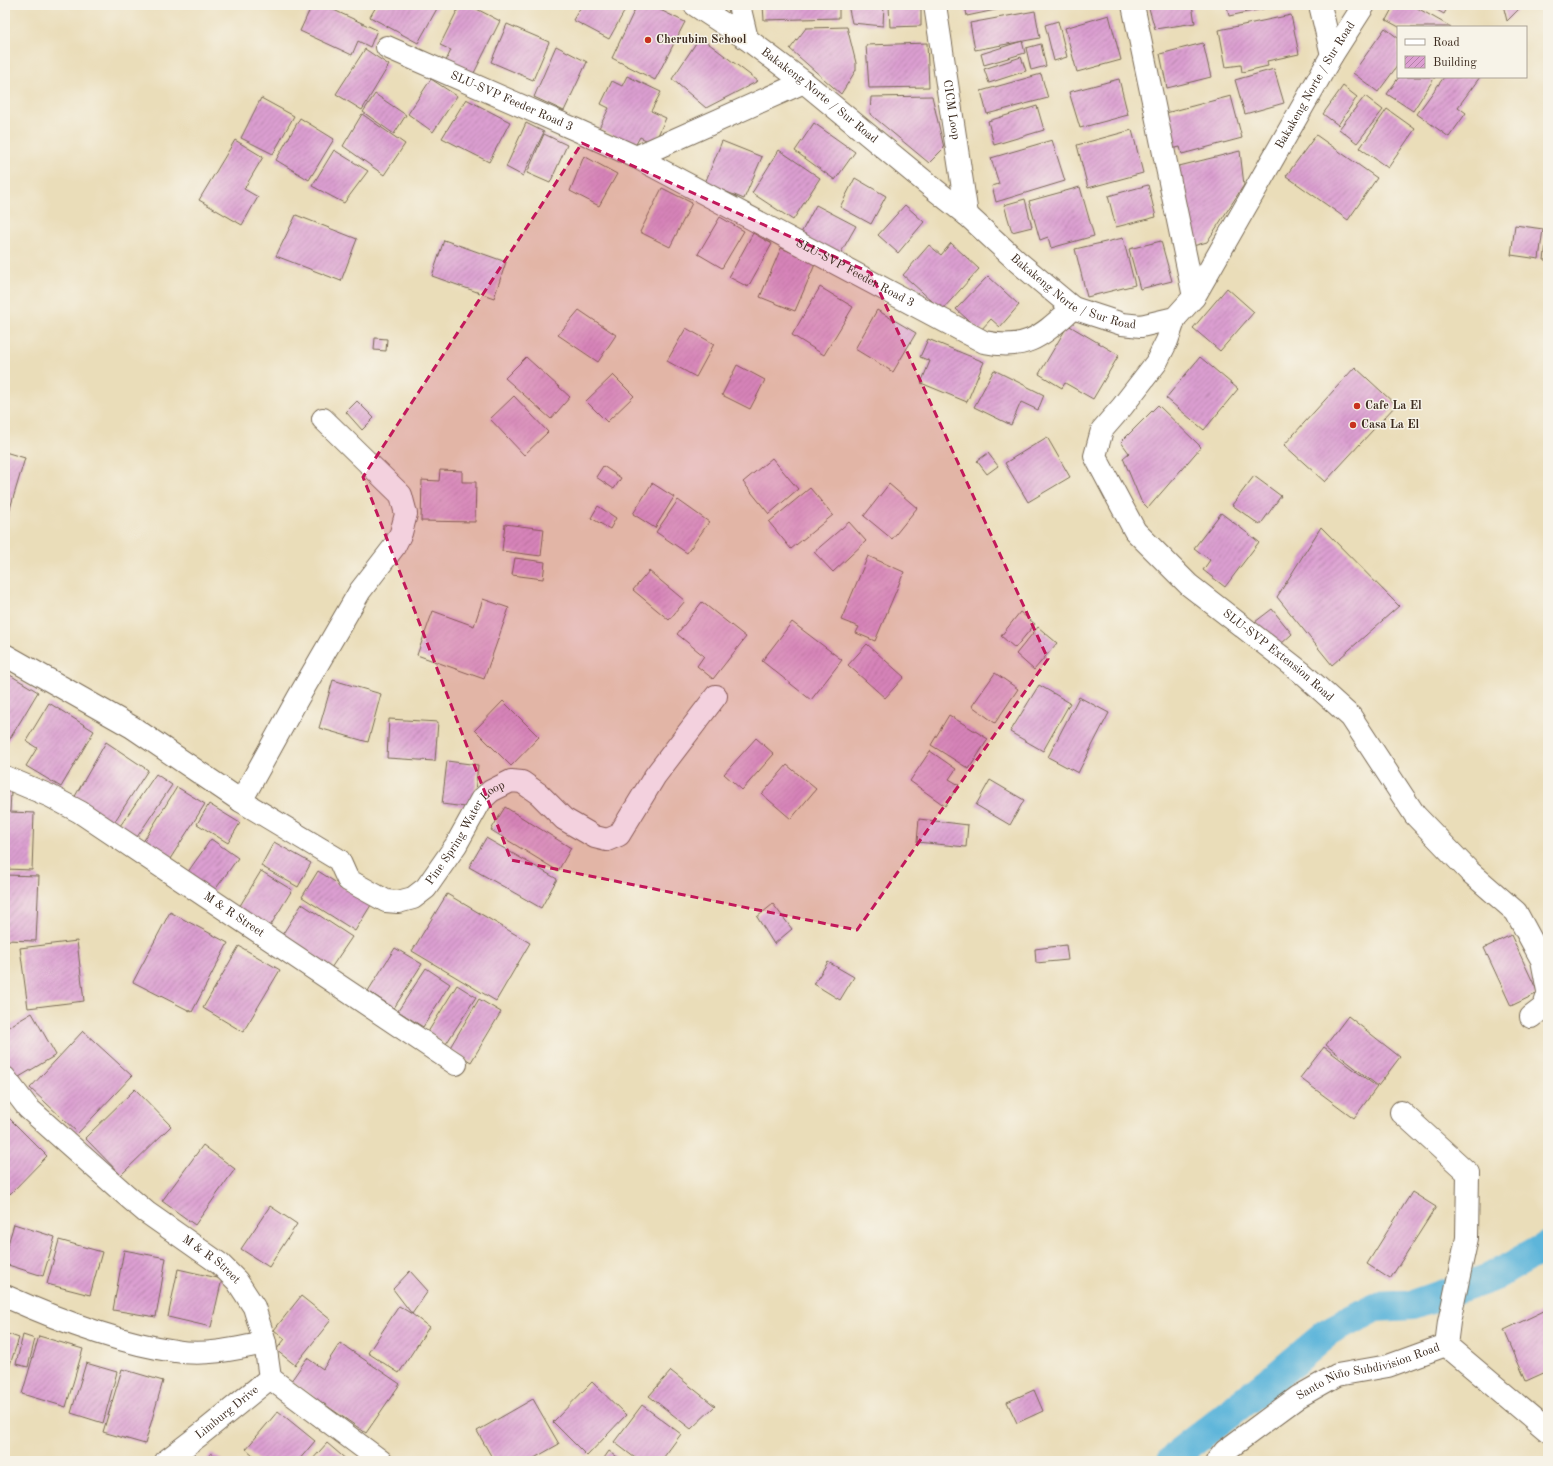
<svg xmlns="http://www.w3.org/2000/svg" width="1553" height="1466" font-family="'Old Standard TT',serif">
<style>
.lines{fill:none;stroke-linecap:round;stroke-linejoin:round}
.canal{stroke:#5db5da;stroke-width:30}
.building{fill:url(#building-hatch)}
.minor-casing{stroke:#786954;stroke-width:24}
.secondary-casing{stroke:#786954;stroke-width:24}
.minor{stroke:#fff;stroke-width:22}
.secondary{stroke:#fff;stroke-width:22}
.marked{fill:#c2185b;fill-opacity:0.2;stroke:#c2185b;stroke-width:3;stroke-dasharray:8 5;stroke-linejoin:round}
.poi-dot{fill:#c8321e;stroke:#f7f3e8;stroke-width:1.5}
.labels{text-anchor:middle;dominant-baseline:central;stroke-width:3;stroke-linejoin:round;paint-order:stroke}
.poi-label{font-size:12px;font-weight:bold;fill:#3b2a1e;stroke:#f7f3e8;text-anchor:start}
.street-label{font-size:12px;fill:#3b2a1e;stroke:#f7f3e8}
</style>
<defs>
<pattern id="building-hatch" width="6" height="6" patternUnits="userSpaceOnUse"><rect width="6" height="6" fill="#dc9fd1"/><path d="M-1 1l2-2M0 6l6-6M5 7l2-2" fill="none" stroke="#b482a9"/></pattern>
</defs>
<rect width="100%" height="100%" fill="#f7f3e8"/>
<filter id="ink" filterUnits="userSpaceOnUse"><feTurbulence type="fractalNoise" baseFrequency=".025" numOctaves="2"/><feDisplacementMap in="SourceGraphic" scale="8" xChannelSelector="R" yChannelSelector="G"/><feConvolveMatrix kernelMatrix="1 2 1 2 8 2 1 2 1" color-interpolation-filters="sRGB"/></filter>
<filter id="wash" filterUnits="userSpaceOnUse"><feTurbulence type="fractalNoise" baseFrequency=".012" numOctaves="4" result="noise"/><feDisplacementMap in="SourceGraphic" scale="16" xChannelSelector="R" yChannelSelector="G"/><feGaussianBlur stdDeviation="0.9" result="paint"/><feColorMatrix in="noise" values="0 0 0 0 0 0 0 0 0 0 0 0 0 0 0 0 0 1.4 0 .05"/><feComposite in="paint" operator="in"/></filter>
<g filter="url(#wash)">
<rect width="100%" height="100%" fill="#eaddb9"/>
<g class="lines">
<path class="canal" d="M1172 1461 1181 1451 1279 1374 1329 1332 1375 1307 1413 1305 1490 1278 1548 1246"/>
</g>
<g id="blocks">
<g class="building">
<path d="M312 5H323L377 30 370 47 358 41 352 55 300 31Z"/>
<path d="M377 5H439L418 43 370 17Z"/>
<path d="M460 5H469L500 21 473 75 446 61 451 50 440 45Z"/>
<path d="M582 5H628L609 39 573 20Z"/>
<path d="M637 5H650L685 22 655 80 612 58Z"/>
<path d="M763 5H839V18L764 20Z"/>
<path d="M848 5H884L883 26 852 23Z"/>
<path d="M889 5H921V26L890 27Z"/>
<path d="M965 5H1014V6L967 16Z"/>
<path d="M1148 5H1192L1195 23 1155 29Z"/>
<path d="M1227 5H1276V6L1229 16Z"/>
<path d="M1394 5H1412L1451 27H1399L1386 20Z"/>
<path d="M1428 5H1449L1444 14Z"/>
<path d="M1503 5H1523L1507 21Z"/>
<path d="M1035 11 1040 38 975 50 970 23Z"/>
<path d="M1109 15 1121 60 1077 72 1065 28Z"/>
<path d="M1291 15 1299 54 1267 61 1268 66 1242 72 1241 65 1226 67 1219 30Z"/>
<path d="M1058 21 1067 57 1054 61 1045 25Z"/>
<path d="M507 24 549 42 533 80 491 62Z"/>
<path d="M847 27 856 63V70L841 94 790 49 806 28Z"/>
<path d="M1385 28 1398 38V65L1378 92 1353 73Z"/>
<path d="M700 37 758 81 706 108 672 79Z"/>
<path d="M1022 41 1025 53 984 65 981 54Z"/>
<path d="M927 43 929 87 869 88 866 45Z"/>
<path d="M1203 43 1211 77 1167 88 1160 54Z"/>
<path d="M1041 44 1046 66 1031 70 1026 48Z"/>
<path d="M556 46 587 62 564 111 534 97Z"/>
<path d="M365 49 389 65 362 110 336 94Z"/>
<path d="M1021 57 1026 71 989 83 984 69Z"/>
<path d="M1274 69 1284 103 1245 114 1235 80Z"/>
<path d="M1041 74 1048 98 987 114 981 91Z"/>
<path d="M627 76 661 92 651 111 666 118 654 144 640 137 635 146 599 128 609 108 601 104 612 81 622 86Z"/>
<path d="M1399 77H1435L1413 111 1387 94Z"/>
<path d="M1444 77H1480L1458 107 1466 113 1449 137 1417 114Z"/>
<path d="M431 79 457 96 433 132 408 114Z"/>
<path d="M1119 79 1128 115 1080 128 1069 92Z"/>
<path d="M1343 86 1357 97 1338 125 1323 114Z"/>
<path d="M375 94 406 115 394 134 363 112Z"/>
<path d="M932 96 944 148 929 163 870 114 871 97Z"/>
<path d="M1231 96 1242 138 1182 154 1180 147 1167 150 1158 115Z"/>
<path d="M1365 96 1383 110 1357 143 1339 129Z"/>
<path d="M261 98 294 116 273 154 241 138Z"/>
<path d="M466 99 510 122 489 162 442 138Z"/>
<path d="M1037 106 1044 130 994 145 988 121Z"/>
<path d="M1387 109 1415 129 1388 168 1360 148Z"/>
<path d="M362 114 405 144 384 175 343 146Z"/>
<path d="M300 118 334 139 309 180 276 160Z"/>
<path d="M526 123 544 132 523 176 506 167Z"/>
<path d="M814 123 855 152 835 180 795 151Z"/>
<path d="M1132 130 1143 173 1088 188 1077 145Z"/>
<path d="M544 134 567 145 550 183 527 173Z"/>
<path d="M1316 135 1377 178 1348 220 1286 176Z"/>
<path d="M235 140 263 157 244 189 258 197 242 225 199 200Z"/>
<path d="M1052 140 1065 181 996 202 992 186 999 184 991 158Z"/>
<path d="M722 141 762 157 744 199 705 183Z"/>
<path d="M334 150 368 171 344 203 312 186Z"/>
<path d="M779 150 820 178 793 220 752 193Z"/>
<path d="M1240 151 1244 185 1207 242 1193 246 1175 167Z"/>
<path d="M584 156 617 174 599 206 570 191Z"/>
<path d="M855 178 886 196 871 224 840 207Z"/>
<path d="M1148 185 1156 217 1116 227 1108 196Z"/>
<path d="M1080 187 1094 236 1051 248 1048 237 1040 240 1029 201Z"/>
<path d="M662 188 692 203 670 247 640 232Z"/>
<path d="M1025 199 1032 227 1012 232 1004 205Z"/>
<path d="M816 205 856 226 839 256 800 235Z"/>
<path d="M905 205 924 222 898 253 878 235Z"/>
<path d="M296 215 357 239 341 281 276 256Z"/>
<path d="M720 217 744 231 722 268 698 254Z"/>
<path d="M1515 225 1543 229 1539 259 1511 255Z"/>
<path d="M753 233 772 244 748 287 729 277Z"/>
<path d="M1547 236H1548V260H1544Z"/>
<path d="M1123 238 1135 285 1087 297 1075 249Z"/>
<path d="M444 240 506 262 494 298 432 276Z"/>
<path d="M1161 241 1172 281 1140 289 1129 249Z"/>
<path d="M951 243 979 269 942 310 903 275 929 245 941 255Z"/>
<path d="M781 248 816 262 795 311 760 297Z"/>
<path d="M988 276 1019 305 1000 327 991 319 980 331 956 309Z"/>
<path d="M820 287 853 307 824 355 792 335Z"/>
<path d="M1227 288 1254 312 1220 351 1193 328Z"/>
<path d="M579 310 616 335 598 362 558 335Z"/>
<path d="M877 310 916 333 893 372 855 349Z"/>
<path d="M1068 325 1119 355 1093 399 1065 383 1062 388 1039 374Z"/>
<path d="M686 328 714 344 696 377 667 361Z"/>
<path d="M375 338 387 339 386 351 374 350Z"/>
<path d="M928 339 984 362 967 402 921 383 930 361 920 357Z"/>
<path d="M526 357 570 397 551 419 505 378Z"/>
<path d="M1200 357 1238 389 1204 430 1166 398Z"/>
<path d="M737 365 765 380 750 409 722 395Z"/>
<path d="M1355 367 1396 405 1325 482 1284 445Z"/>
<path d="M994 370 1044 395 1038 410 1021 402 1011 425 974 407Z"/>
<path d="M613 375 634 396 607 422 586 401Z"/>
<path d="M514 396 548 432 524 455 490 419Z"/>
<path d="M357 401 374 418 362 430 346 412Z"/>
<path d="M1158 405 1201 447 1148 508 1141 501 1123 458 1129 453 1121 442Z"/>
<path d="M1047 437 1070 477 1028 502 1005 463Z"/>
<path d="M5 452 25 458 6 522H5Z"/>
<path d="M988 453 998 466 987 474 977 461Z"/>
<path d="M772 458 798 489 769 514 743 482Z"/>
<path d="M603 466 621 478 614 489 596 477Z"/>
<path d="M440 470 462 471V482H476L475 522 421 521 422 480 439 481Z"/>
<path d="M1254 476 1281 496 1260 525 1232 505Z"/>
<path d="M652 483 674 497 655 528 633 514Z"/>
<path d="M889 484 917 508 892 539 864 516Z"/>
<path d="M810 488 833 515 791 549 769 522Z"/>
<path d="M678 500 709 522 687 553 656 532Z"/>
<path d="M598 506 616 518 610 529 591 518Z"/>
<path d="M1221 513 1259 542 1225 587 1203 570 1210 560 1194 548Z"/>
<path d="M849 522 866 541 833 572 814 552Z"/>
<path d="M505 524 544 529 541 556 502 551Z"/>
<path d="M1321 527 1399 606 1332 665 1277 597Z"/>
<path d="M868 556 904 572 875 641 856 633 859 627 841 620Z"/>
<path d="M515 558 545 562 543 579 512 575Z"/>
<path d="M649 571 685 601 669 620 633 590Z"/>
<path d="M483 599 509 608 484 679 417 655 433 611 474 626Z"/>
<path d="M702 602 746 637 713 679 697 666 704 656 677 634Z"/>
<path d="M1272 609 1292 634 1280 645 1255 622Z"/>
<path d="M1020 612 1035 624 1015 648 1001 636Z"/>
<path d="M792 622 842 660 811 700 762 661Z"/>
<path d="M1038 627 1057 643 1034 670 1016 654Z"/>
<path d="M867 644 904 677 885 698 848 665Z"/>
<path d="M5 672 38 692 5 747Z"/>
<path d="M995 673 1018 689 995 723 972 706Z"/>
<path d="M333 680 381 694 368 742 319 728Z"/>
<path d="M1039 685 1070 703 1043 751 1010 732Z"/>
<path d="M1079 697 1109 713 1078 773 1048 757Z"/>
<path d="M503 701 539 737 511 766 475 730Z"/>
<path d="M49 703 94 731 61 787 26 766 37 748 26 741Z"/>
<path d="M949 715 988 739 969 769 931 745Z"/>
<path d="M389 719 438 722 435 761 387 758Z"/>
<path d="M756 738 774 754 742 790 724 774Z"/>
<path d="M106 742 148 770 113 824 74 798Z"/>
<path d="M930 751 956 769 949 779 959 785 945 806 910 781Z"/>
<path d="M447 761 478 765 473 808 442 804Z"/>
<path d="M787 765 816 789 791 819 762 794Z"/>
<path d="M156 774 172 785 137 837 120 826Z"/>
<path d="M990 780 1024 800 1010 825 976 805Z"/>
<path d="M177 787 205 804 170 859 143 842Z"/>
<path d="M5 792H11L10 812 34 813 32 870 5 869Z"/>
<path d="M209 804 240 823 228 843 197 824Z"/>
<path d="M505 807 571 848 558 871 491 830Z"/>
<path d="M919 819 968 825 966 847 917 842Z"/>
<path d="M486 838 557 879 541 908 469 867Z"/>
<path d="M211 839 238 858 212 894 185 876Z"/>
<path d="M274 842 311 863 298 887 261 866Z"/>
<path d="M261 871 292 890 269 928 238 909Z"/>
<path d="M318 871 371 905 355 931 302 897Z"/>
<path d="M5 875 39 876 36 941 5 940Z"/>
<path d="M447 894 530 943 496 1001 412 951Z"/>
<path d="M302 904 352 937 331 968 282 935Z"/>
<path d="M773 904 792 929 774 944 757 917Z"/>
<path d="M170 912 228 943 192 1012 133 982Z"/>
<path d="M1511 935 1538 993 1511 1006 1484 948Z"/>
<path d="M77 941 84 1001 28 1008 20 948Z"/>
<path d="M1066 945 1068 960 1036 963 1035 949Z"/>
<path d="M239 946 280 970 243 1032 203 1008Z"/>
<path d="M395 948 422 964 394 1008 368 991Z"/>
<path d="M828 962 854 977 840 1000 814 984Z"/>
<path d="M426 968 450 984 423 1027 398 1011Z"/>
<path d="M457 985 476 997 446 1044 428 1032Z"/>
<path d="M479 999 501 1012 471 1062 449 1049Z"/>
<path d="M32 1013 56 1055 14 1080 5 1064V1029Z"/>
<path d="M1348 1016 1400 1057 1378 1086 1326 1045Z"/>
<path d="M83 1031 132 1076 78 1133 30 1088Z"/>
<path d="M1324 1047 1377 1087 1354 1118 1300 1078Z"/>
<path d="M135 1089 171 1126 121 1175 85 1138Z"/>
<path d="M5 1114 47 1156 10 1194 5 1190Z"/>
<path d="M203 1145 235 1169 195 1225 162 1201Z"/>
<path d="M1412 1192 1436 1207 1390 1279 1367 1264Z"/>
<path d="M270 1206 297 1224 269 1267 241 1249Z"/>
<path d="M14 1224 55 1237 43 1276 5 1264V1254Z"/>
<path d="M59 1240 102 1252 90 1295 47 1284Z"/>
<path d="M124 1250 166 1258 156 1317 113 1310Z"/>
<path d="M178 1269 222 1279 211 1327 168 1317Z"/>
<path d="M410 1271 428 1291 412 1314 429 1327 399 1373 368 1353 399 1306 412 1314 393 1289Z"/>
<path d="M301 1296 331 1320 295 1365 276 1350 285 1339 274 1330Z"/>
<path d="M1548 1309V1371L1526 1381 1504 1330Z"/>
<path d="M5 1333 19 1338 5 1379Z"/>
<path d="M23 1335 35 1339 28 1367 16 1364Z"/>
<path d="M39 1336 83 1349 66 1407 22 1394Z"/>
<path d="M340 1343 400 1384 366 1433 291 1381 307 1358 323 1369Z"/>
<path d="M86 1363 117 1372 103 1423 71 1413Z"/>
<path d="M122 1369 163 1381 145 1444 103 1432Z"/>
<path d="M671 1371 715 1406 691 1429 649 1396Z"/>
<path d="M592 1382 626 1415 587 1456 553 1422Z"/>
<path d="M1034 1390 1043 1411 1017 1423 1007 1402Z"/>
<path d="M533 1399 559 1444 529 1461H494L477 1431Z"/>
<path d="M642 1405 681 1434 661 1461H639L614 1442Z"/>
<path d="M278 1411 315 1441 298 1461H260L246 1449Z"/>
<path d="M327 1443 348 1461H311Z"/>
<path d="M609 1451 623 1461H602Z"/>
<path d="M211 1453 223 1461H206Z"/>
</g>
</g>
</g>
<g filter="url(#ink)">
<use href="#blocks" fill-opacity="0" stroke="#786954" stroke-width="1"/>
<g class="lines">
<defs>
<g id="minor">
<path d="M739 5 747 39"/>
<path id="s1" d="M935 5 967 215"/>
<path d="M1133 5 1194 297"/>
<path d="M1320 5 1332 55"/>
<path id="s2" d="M387 47 579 131 636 157 984 342C1028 351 1042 335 1073 308"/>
<path d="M636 157 804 82"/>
<path id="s3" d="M1175 318 1167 341 1156 363 1122 407 1102 430 1095 456 1135 531 1189 585 1301 672 1351 717 1415 815 1470 872 1516 912 1542 960 1548 991"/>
<path id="s4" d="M5 655 132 727 241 801 339 860 348 880 386 901 398 902 413 898 426 888 456 845 481 800 491 791 511 781 522 782 539 794 564 819 595 837 607 840 619 835 655 776 716 696"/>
<path id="s5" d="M5 777 50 796 80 812 456 1064"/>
<path d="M241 801 298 698 360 591 394 547 401 533 406 514 401 495 323 419"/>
<path d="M1531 1017 1544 1007 1548 994"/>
<path id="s6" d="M5 1078 28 1108 126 1195 146 1212 220 1264 237 1281 254 1307 265 1343 270 1378 381 1461"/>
<path d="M5 1296C56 1319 119 1343 175 1351 205 1356 236 1349 265 1343"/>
<path d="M1446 1345 1548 1431"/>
<path id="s7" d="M166 1461 201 1434 270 1378"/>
<path id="s8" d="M1217 1461 1225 1451 1298 1397 1337 1375 1388 1366 1446 1345 1449 1322 1467 1238 1468 1173 1401 1112"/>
</g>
<g id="secondary">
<path id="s9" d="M695 5 747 39 804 82 929 185 967 215 1018 262 1073 308 1122 324 1141 326 1175 318 1194 297 1332 55 1364 5"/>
</g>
</defs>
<use href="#minor" class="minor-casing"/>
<use href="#secondary" class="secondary-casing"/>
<use href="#minor" class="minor"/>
<use href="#secondary" class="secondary"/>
</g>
</g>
<path class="marked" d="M582 143 871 273 1048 659 857 930 511 860 363 477Z"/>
<g class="poi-dot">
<circle cx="648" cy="40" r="4"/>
<circle cx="1357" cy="406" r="4"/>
<circle cx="1353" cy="425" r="4"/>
</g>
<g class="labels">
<g class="poi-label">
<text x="656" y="40">Cherubim School</text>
<text x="1365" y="406">Cafe La El</text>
<text x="1361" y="425">Casa La El</text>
</g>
<g class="street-label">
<text stroke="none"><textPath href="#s9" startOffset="863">Bakakeng Norte / Sur Road</textPath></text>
<text stroke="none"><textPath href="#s9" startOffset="154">Bakakeng Norte / Sur Road</textPath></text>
<text stroke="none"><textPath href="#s2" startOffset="136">SLU-SVP Feeder Road 3</textPath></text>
<text stroke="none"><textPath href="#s1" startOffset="106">CICM Loop</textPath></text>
<text stroke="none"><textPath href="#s2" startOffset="520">SLU-SVP Feeder Road 3</textPath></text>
<text stroke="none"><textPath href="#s9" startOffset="478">Bakakeng Norte / Sur Road</textPath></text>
<text stroke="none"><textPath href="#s3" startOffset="437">SLU-SVP Extension Road</textPath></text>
<text stroke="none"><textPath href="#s4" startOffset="570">Pine Spring Water Loop</textPath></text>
<text stroke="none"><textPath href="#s5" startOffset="268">M &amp; R Street</textPath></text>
<text stroke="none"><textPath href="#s6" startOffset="276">M &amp; R Street</textPath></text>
<text stroke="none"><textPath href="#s8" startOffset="179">Santo Niño Subdivision Road</textPath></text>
<text stroke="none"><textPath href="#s7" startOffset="78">Limburg Drive</textPath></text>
</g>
</g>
<rect width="1553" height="1466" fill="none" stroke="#f7f3e8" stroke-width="20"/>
<rect x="1397" y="26" width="130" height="52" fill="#f7f3e8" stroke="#aca397"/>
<rect x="1405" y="39" width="20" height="6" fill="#ffffff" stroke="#aca397"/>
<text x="1433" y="46" font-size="12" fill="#3b2a1e">Road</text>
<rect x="1405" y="56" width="20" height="12" fill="url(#building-hatch)" stroke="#aca397"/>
<text x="1433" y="66" font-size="12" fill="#3b2a1e">Building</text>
</svg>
